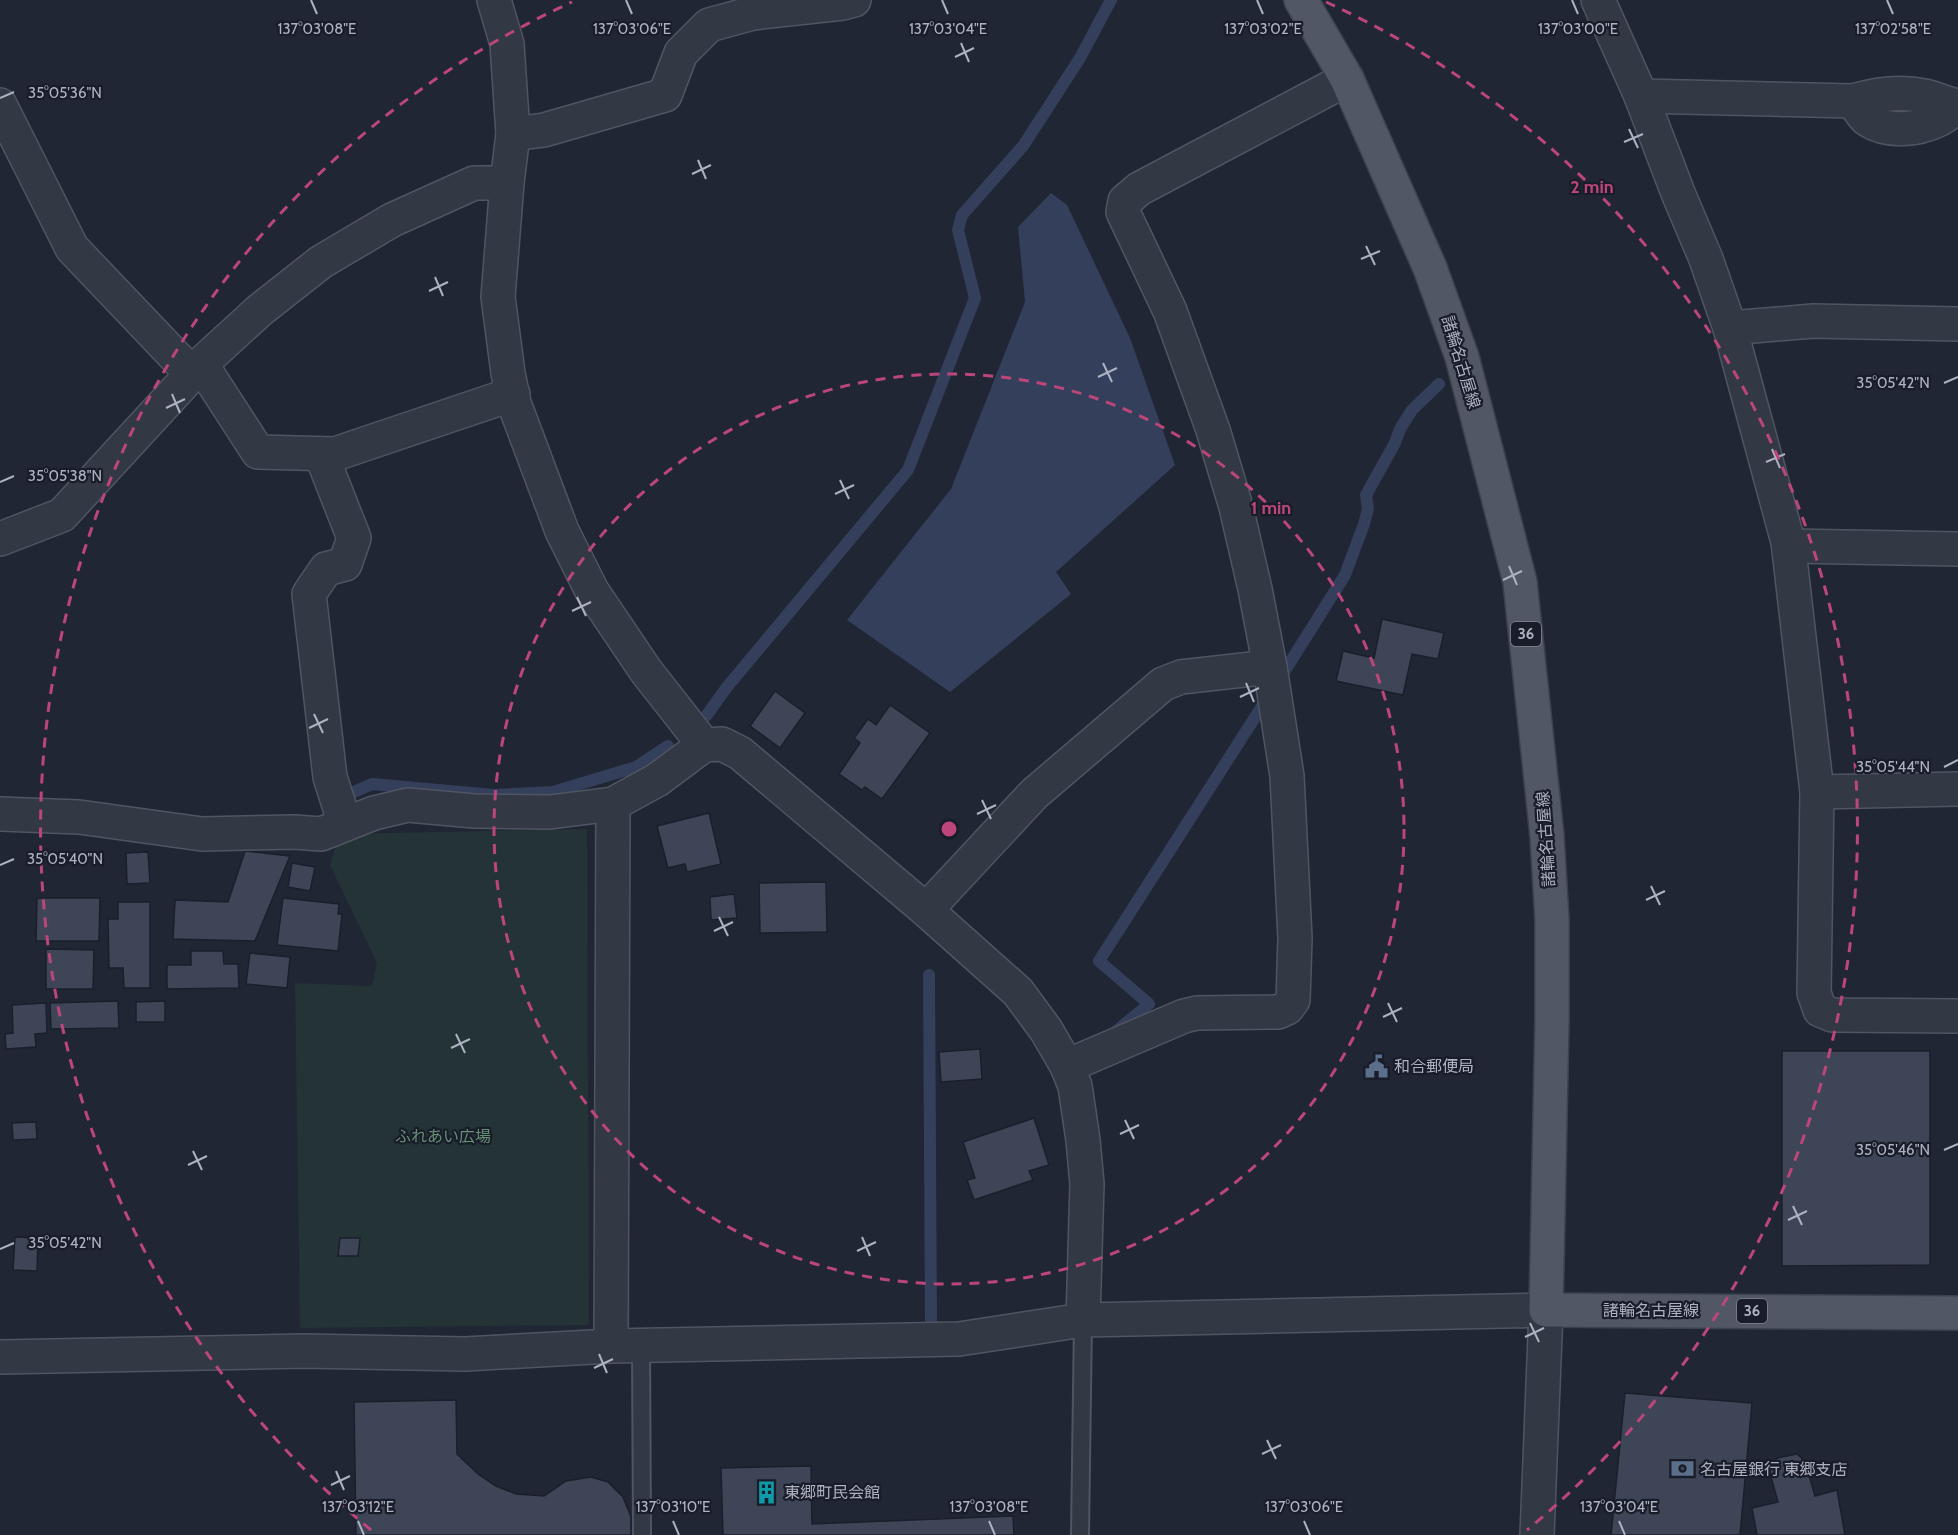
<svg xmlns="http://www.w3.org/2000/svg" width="1958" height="1535" font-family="Cabin,'Noto Sans JP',sans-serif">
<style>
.green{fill:#233336}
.water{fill:#343f5b}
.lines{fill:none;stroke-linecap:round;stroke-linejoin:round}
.stream{stroke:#343f5b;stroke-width:12}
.building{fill:#3e4557;stroke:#1a1f2b;stroke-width:1.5}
.service-casing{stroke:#505563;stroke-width:20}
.minor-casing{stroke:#505563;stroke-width:36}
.tertiary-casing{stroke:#505563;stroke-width:36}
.primary-casing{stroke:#3c414e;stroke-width:36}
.service{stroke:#333845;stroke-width:16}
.minor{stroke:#333845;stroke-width:33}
.tertiary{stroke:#333845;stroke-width:33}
.primary{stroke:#515765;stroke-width:33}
.ticks{fill:none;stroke:#adb2c2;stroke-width:2}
.ring{fill:none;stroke:#bc467a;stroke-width:3;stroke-dasharray:10 8}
.labels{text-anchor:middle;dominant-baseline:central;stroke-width:4.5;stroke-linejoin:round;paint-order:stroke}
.shield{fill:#191d29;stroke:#818594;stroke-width:1.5}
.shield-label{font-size:15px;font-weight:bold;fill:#adb2c2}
.street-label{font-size:16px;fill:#adb2c2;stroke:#191d29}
.poi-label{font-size:16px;fill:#adb2c2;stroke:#191d29;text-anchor:start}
.park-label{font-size:16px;fill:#669175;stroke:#191d29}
.ticks-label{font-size:15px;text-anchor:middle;fill:#adb2c2;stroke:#191d29;stroke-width:4.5;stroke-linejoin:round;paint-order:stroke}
.centre{fill:#bc467a;stroke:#191d29;stroke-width:3}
.ring-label{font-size:18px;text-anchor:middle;font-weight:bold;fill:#bc467a;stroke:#191d29;stroke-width:4.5;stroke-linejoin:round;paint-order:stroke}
</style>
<rect width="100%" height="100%" fill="#202634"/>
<path class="green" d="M587 829 589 1325 300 1328 295 983 372 986 377 963 330 865 340 834Z"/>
<path class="water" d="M1051 193 1067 205 1130 338 1175 465 1056 572 1071 594 950 692 847 620 951 489 1025 302 1018 227Z"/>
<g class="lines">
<g class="stream">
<path d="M1279 680 1345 575 1364 524 1368 509 1366 495 1395 443 1400 429 1412 410 1439 384"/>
<path d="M706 716 727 687 908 470 975 298 958 230 962 215 1023 146 1080 58 1111 0"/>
<path d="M347 795 372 784 493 795 553 792 636 767 668 746"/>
<path d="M929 975 931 1324"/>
<path d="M1114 1033 1149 1004 1099 961 1268 697"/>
</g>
</g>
<g class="building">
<path d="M1382 619 1444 633 1438 659 1412 654 1403 695 1336 681 1343 651 1374 658Z"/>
<path d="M775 691 805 713 780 748 750 726Z"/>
<path d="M890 705 930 733 882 799 865 787 862 790 839 774 860 743 854 738 868 719 876 725Z"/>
<path d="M709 813 721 864 687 872 685 864 668 868 657 826Z"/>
<path d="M245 851 290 856 255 941 173 939 175 900 228 902Z"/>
<path d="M148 852 150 883 127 884 126 853Z"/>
<path d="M292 863 315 867 310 891 288 887Z"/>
<path d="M826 882 827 932 760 933 759 883Z"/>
<path d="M734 894 737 918 711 920 710 897Z"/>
<path d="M37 898H100L99 941H36Z"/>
<path d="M283 898 339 904 338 914H342L338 951 277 945Z"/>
<path d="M118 902H150V988H124L123 968H109L108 919H118Z"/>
<path d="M46 949 94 950 93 989H46Z"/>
<path d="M191 951H223L224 964H238L239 988 167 989V965H191Z"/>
<path d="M250 953 290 957 287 988 246 984Z"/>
<path d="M118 1001 119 1028 51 1029 50 1003Z"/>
<path d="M165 1001V1022H136V1002Z"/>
<path d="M46 1003 47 1033 35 1034 36 1047 6 1049 5 1034 13 1033 12 1005Z"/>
<path d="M980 1049 982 1079 941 1082 939 1052Z"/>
<path d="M1782 1051H1930V1265L1782 1266Z"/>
<path d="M1034 1118 1049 1165 1029 1171 1033 1180 974 1200 967 1180 975 1178 963 1142Z"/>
<path d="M36 1122 37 1139 13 1140 12 1123Z"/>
<path d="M15 1237 38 1238 37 1271 13 1270Z"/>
<path d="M340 1238H360L358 1256H338Z"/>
<path d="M1625 1393 1752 1403 1740 1535H1611Z"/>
<path d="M456 1400 457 1454 478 1474 496 1486 516 1494 544 1496 566 1481 591 1477 608 1482 623 1497 631 1517V1535H356L354 1402Z"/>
<path d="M1797 1454 1805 1461 1815 1496 1837 1490 1845 1535H1757L1752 1508 1778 1502 1769 1470 1777 1458Z"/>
<path d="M811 1466 812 1524 1013 1516 1014 1535H723L721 1468Z"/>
</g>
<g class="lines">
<defs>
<g id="service">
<path d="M641 1346 642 1535"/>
<path d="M1080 1535 1083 1320"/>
</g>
<g id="minor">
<path d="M494 0 507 44 513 134 507 183 498 297 508 373 514 403 562 531 592 591 646 671 704 745"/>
<path d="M1598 0 1641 96 1678 193 1706 259 1730 328 1788 542 1817 792 1814 993 1820 1010 1832 1015 1958 1016"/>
<path d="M1641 96 1853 101C1876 94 1902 91 1925 96 1937 99 1947 104 1958 106"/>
<path d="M1853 101C1858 107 1862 116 1868 120 1888 133 1918 130 1938 120 1945 117 1951 111 1958 106"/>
<path d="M0 105 72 248 192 374"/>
<path d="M513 134 544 130 665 95 681 53 709 25 753 13 843 3 854 0"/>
<path d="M1730 328 1813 321 1958 324"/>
<path d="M201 364 258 452 335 454 513 394"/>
<path d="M321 454 354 538 345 564 326 569 309 594 330 777 345 824"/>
<path d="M0 539 62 515 201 364 260 310 321 262 392 220 474 183H507"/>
<path d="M1789 546 1958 549"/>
<path d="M1817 792 1958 789"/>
<path d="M0 814 79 817 202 834 294 832 321 834 374 813 408 805 474 811 550 812 613 804 657 780 704 745 722 744 740 753 926 910 1018 992 1046 1030 1067 1066 1075 1086 1083 1140 1087 1184 1083 1320 959 1339 611 1346 465 1354 304 1351 0 1357"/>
<path d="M926 910 1034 794 1163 684 1181 677 1270 667"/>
<path d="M1067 1066 1184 1016 1197 1013 1278 1012 1287 1008 1293 1000 1295 938 1287 776 1270 667 1255 589 1236 507 1213 430 1170 311 1123 212 1125 201 1139 189 1347 79"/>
<path d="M611 1346 613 804"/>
</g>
<path id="tertiary" d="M1083 1320 1546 1310 1537 1535"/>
<path id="primary" d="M1301 0 1347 79 1430 268 1462 357 1520 582 1547 836 1552 920V1020L1546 1310 1958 1313"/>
</defs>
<use href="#service" class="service-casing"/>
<use href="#minor" class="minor-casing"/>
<use href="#tertiary" class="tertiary-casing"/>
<use href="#primary" class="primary-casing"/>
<use href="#service" class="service"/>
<use href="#minor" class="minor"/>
<use href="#tertiary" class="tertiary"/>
<use href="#primary" class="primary"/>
</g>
<path class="ticks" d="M311 0 317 14M626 0 632 14M942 0 948 14M1257 0 1263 14M1572 0 1578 14M1887 0 1893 14M961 43 969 62M955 57 974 48M0 98 14 92M1629 129 1638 148M1624 142 1643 134M698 160 706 179M692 174 711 165M1366 246 1375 265M1361 259 1380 251M435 277 443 296M429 291 448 282M1103 363 1112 382M1098 377 1117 368M1944 383 1958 377M172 394 180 413M166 408 185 399M1772 449 1780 468M1766 462 1785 454M840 480 849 499M0 482 14 476M835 494 854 485M1509 566 1517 585M1503 580 1522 571M577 597 586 616M572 611 591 602M1246 683 1254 702M1240 697 1259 688M314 714 323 733M309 728 328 719M1944 767 1958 760M982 800 991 819M977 814 996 805M0 865 14 859M1651 886 1660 905M1646 900 1665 891M719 917 728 936M714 931 733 922M1388 1003 1397 1022M1383 1017 1402 1008M456 1034 465 1053M451 1048 470 1039M1125 1120 1134 1139M1120 1134 1139 1125M1944 1150 1958 1144M193 1151 202 1170M188 1165 207 1156M1793 1206 1802 1225M1788 1220 1807 1211M862 1237 870 1256M0 1249 14 1243M857 1251 876 1242M1530 1323 1539 1342M1525 1337 1544 1328M599 1354 607 1373M594 1368 613 1359M1267 1440 1276 1459M1262 1454 1281 1445M336 1471 344 1490M331 1485 350 1476M358 1521 364 1535M673 1521 679 1535M989 1521 995 1535M1304 1521 1310 1535M1619 1521 1625 1535"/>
<g class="ring">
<circle cx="949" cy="829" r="455"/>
<path d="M371 1530A909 909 0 0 1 572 2M1326 2A909 909 0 0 1 1527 1530"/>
</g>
<defs>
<symbol id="civic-bare" viewBox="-9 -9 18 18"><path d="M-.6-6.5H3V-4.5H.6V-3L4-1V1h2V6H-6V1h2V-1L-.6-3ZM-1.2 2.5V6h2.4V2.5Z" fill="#5c6f8a" stroke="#191d29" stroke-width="2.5" paint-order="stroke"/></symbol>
<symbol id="bank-bare" viewBox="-9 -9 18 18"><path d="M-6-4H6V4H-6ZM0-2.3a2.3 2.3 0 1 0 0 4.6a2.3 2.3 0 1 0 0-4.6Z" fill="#5c6f8a" stroke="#191d29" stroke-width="2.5" paint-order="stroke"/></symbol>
<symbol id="building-bare" viewBox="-9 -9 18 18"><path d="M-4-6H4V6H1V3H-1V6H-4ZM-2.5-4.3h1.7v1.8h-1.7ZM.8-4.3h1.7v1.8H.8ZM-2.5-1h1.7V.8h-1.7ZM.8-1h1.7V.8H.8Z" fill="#0f9aa8" stroke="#191d29" stroke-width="2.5" paint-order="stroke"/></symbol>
</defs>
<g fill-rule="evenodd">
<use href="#civic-bare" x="1360" y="1050" width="33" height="33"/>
<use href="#bank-bare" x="1666" y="1452" width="33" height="33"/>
<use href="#building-bare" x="750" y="1476" width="33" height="33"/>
</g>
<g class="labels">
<g class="shield">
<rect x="1511" y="622" width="30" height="24" rx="4.5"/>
<rect x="1737" y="1299" width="30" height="24" rx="4.5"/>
</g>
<g class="shield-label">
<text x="1526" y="634">36</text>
<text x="1752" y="1311">36</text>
</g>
<g class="street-label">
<text transform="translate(1461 362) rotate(73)">諸輪名古屋線</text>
<text transform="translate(1546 839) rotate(-94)">諸輪名古屋線</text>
<text x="1651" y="1310">諸輪名古屋線</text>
</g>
<g class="poi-label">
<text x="1394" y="1066">和合郵便局</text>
<text x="1700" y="1469">名古屋銀行 東郷支店</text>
<text x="784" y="1492">東郷町民会館</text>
</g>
<g class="park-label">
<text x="443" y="1136">ふれあい広場</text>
</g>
</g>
<g class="ticks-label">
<text x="317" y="34">137°03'08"E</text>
<text x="632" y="34">137°03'06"E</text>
<text x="948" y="34">137°03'04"E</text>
<text x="1263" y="34">137°03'02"E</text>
<text x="1578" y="34">137°03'00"E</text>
<text x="1893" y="34">137°02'58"E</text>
<text x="65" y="98">35°05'36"N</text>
<text x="1893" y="388">35°05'42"N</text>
<text x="65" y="481">35°05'38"N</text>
<text x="1893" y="772">35°05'44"N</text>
<text x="65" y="864">35°05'40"N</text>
<text x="1893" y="1155">35°05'46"N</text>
<text x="65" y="1248">35°05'42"N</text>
<text x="358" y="1512">137°03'12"E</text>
<text x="673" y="1512">137°03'10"E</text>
<text x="989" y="1512">137°03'08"E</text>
<text x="1304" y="1512">137°03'06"E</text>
<text x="1619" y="1512">137°03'04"E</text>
</g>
<circle cx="949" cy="829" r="9" class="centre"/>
<g class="ring-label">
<text x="1592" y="193">2 min</text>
<text x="1271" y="514">1 min</text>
</g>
</svg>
